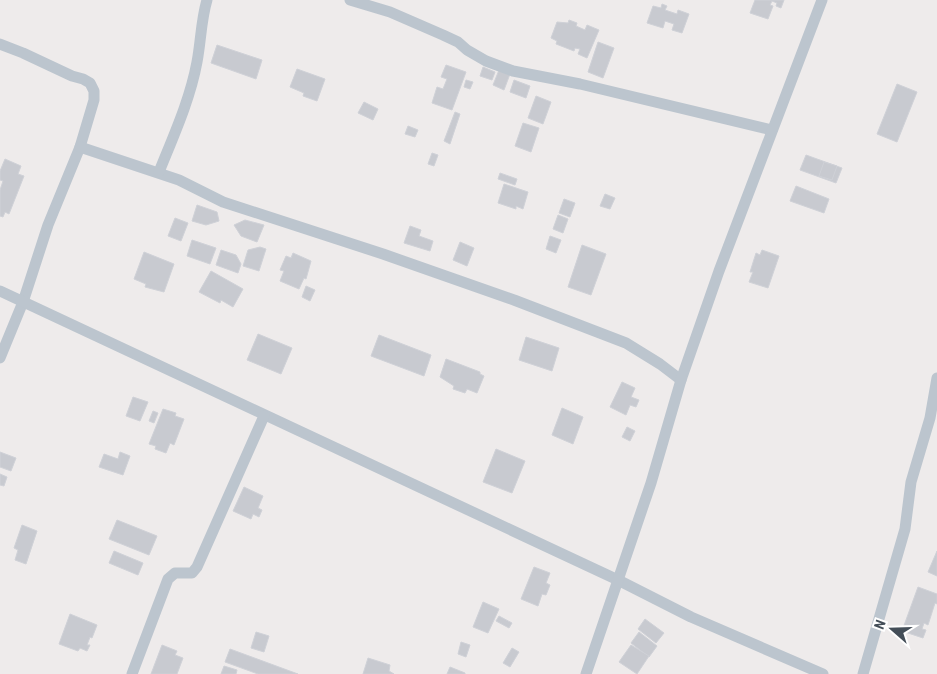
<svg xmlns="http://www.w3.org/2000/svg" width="937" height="674" font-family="'Roboto Condensed',sans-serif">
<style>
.building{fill:#c8cad0;stroke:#cfd1d7}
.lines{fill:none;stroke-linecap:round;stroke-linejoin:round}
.street{stroke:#bcc5ce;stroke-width:11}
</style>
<rect width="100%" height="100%" fill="#eeebeb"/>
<g class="building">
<path d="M755 0H784L781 8 776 6 777 3 772 1 770 5 773 6 768 19 750 13Z"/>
<path d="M662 4 667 6 665 10 677 14 678 10 689 14 682 33 672 30 674 24 665 21 663 28 647 23 653 6 661 8Z"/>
<path d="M569 20 577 23 576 26 585 30 587 25 599 30 587 58 578 54 580 49 575 48 574 51 556 44 557 41 551 38 557 22 568 23Z"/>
<path d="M598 42 614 48 603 78 588 72Z"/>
<path d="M217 45 262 60 256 79 211 63Z"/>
<path d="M446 65 466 72 452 110 432 103 437 87 443 89 447 79 441 77Z"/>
<path d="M483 67 495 72 492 80 480 76Z"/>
<path d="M297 69 325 79 317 101 303 96 304 93 290 87Z"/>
<path d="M499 70 510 74 504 90 493 85Z"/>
<path d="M466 80 473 82 470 89 464 87Z"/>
<path d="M514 80 530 86 526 98 510 92Z"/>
<path d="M897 84 917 92 897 142 877 134Z"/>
<path d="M536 96 551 102 543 124 528 118Z"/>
<path d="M364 102 378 109 373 120 358 113Z"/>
<path d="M455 112 460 114 450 144 444 141Z"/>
<path d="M523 123 539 128 531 152 515 146Z"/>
<path d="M408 126 418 130 415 137 405 134Z"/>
<path d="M432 153 438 155 434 166 428 164Z"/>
<path d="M806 155 842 168 836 183 800 170Z"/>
<path d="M5 159 21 166 18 174 24 176 9 214 5 212 3 217 0 216V190L3 181 0 180V171Z"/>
<path d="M824 162 837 166 832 180 819 176Z"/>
<path d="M500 173 517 179 515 185 498 179Z"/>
<path d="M504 184 528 192 523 209 516 206V209L498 203Z"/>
<path d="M796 186 829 199 824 213 790 201Z"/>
<path d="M605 194 615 198 610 209 600 206Z"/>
<path d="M564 199 575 203 570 217 559 213Z"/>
<path d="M197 205 217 212 219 221 206 225 192 221Z"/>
<path d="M558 215 568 219 563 233 553 229Z"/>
<path d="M175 218 188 223 181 241 168 236Z"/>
<path d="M245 220 264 225 257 242 241 236 234 225Z"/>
<path d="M410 226 421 230 419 236 433 241 430 251 404 243Z"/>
<path d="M550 236 561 240 556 253 546 249Z"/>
<path d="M192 240 216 248 210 264 187 256Z"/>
<path d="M460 242 474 248 467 266 453 260Z"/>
<path d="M582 245 606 254 591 295 568 287Z"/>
<path d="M260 247 266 249 259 271 243 266 248 250Z"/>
<path d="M221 250 236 255 241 264 238 273 216 265Z"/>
<path d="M762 250 779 256 768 288 749 282 753 272H750L756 253 760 255Z"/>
<path d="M144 252 174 264 164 292 145 287 146 284 134 279Z"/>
<path d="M293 253 311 261 306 279 304 278 299 289 280 281 284 271 280 270 286 256 291 258Z"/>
<path d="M211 271 243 289 233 307 221 300 220 303 199 292Z"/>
<path d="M306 286 315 290 310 301 302 297Z"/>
<path d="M258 334 292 348 281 374 247 360Z"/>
<path d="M379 335 431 355 424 376 371 356Z"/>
<path d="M526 337 559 348 552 371 519 360Z"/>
<path d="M446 359 480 372V374L484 376 477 393 467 389 465 393 453 389 454 386 440 377Z"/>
<path d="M622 382 635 388 631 397 639 400 636 407 630 405 626 415 610 407Z"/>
<path d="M133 397 148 402 140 421 126 416Z"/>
<path d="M562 408 583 417 573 444 552 435Z"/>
<path d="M163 409 176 413 175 416 184 419 174 445 170 443 166 453 155 449 156 446 149 444Z"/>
<path d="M153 411 158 413 154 423 149 421Z"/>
<path d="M627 427 635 431 630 441 622 437Z"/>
<path d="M496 449 525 461 512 493 483 482Z"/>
<path d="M0 452 16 458 11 471 0 467Z"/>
<path d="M120 452 130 456 123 475 99 467 104 454 118 459Z"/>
<path d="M0 474 7 477 4 486 0 485Z"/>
<path d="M244 487 263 496 258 508 262 510 259 517 253 514 251 519 233 511Z"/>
<path d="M117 520 157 536 149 555 109 539Z"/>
<path d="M22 525 37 531 26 564 15 560 18 550 14 548Z"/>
<path d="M114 551 143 563 138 575 109 563Z"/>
<path d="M937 551V576L928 572Z"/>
<path d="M534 567 550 573 546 583 550 585 546 595 542 594 538 606 521 599Z"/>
<path d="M918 587 937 594V604L935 603 928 625 924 623 922 629 926 630 923 638 902 631Z"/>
<path d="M483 602 499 609 488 633 473 627Z"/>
<path d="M70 614 97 625 92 638 90 637 87 645H90L87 651 80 648 78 651 59 644Z"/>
<path d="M499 616 512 623 509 628 496 621Z"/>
<path d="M645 619 664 633 656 643 638 629Z"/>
<path d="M256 632 269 636 264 652 251 648Z"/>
<path d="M639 632 657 646 649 657 631 643Z"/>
<path d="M461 642 470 645 466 657 458 654Z"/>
<path d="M162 645 177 651 175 655 183 658 177 674H151Z"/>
<path d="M631 645 649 656 637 674 619 662Z"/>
<path d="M512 648 519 652 510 667 503 663Z"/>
<path d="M230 649 298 674H258L225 662Z"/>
<path d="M368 658 390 665 389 671 394 674H363Z"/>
<path d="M224 666 237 670 236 674H221Z"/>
<path d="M450 667 465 673V674H447Z"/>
</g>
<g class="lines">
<g class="street">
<path d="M350 0 390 12 443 35 458 42 467 50 486 61 513 71 580 84 772 130"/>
<path d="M0 44 23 53 72 76 83 79 90 83 94 91V100L80 147 48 225 23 302 0 358"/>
<path d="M80 147 179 180 223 202 383 254 514 300 626 343 660 364 681 380"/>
<path d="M159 172C173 137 190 100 197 62 201 41 201 20 207 0"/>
<path d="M0 291 618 580 691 617 823 674"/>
<path d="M132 674 168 579 175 573H192L197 567 264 416"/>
<path d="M586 674 651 483 681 380 719 271 822 0"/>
<path d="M863 674 905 529 911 482 930 418 937 378"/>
</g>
</g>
<g transform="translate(892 629) rotate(290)" stroke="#ffffff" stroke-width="4" paint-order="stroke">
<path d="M0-4L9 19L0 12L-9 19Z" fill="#444e58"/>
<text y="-8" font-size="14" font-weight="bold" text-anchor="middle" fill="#444e58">N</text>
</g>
</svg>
